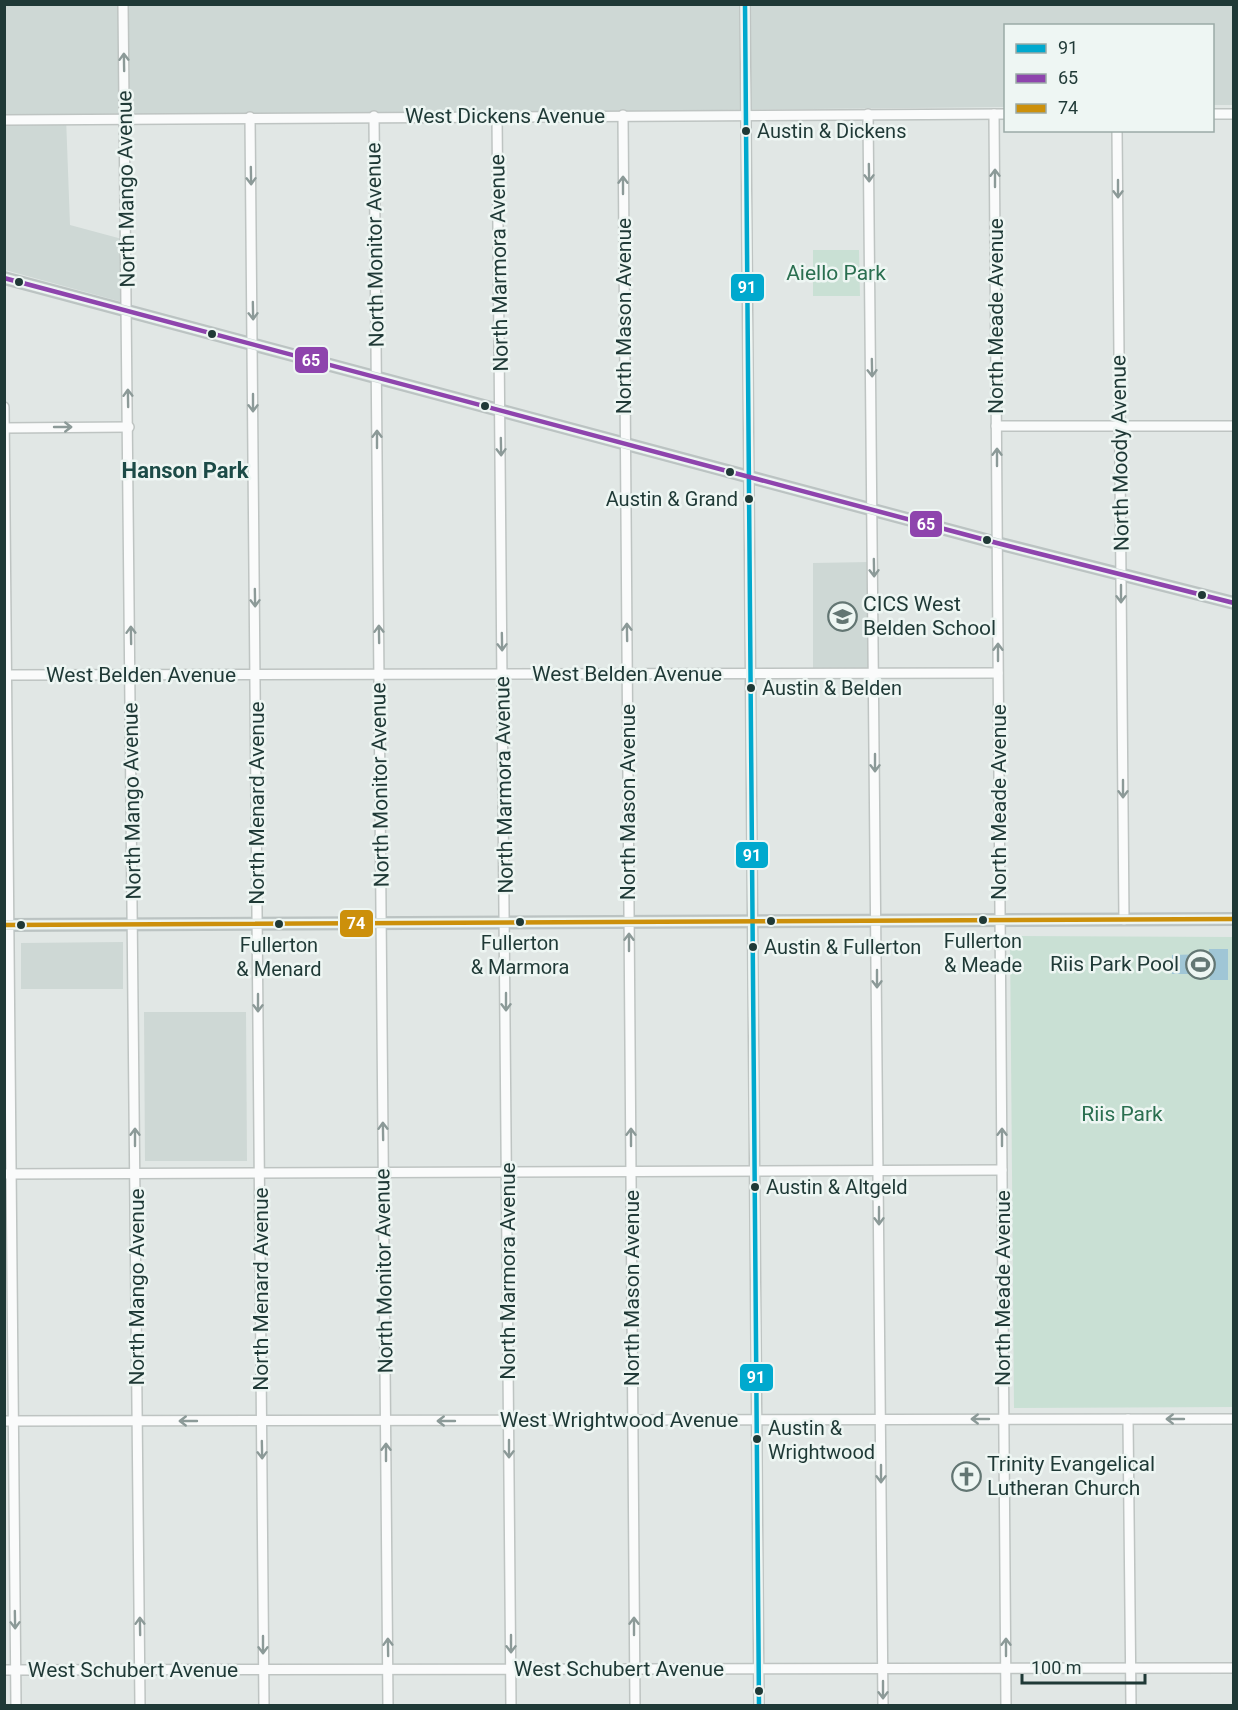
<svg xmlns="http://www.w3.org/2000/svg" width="1238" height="1710" font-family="Roboto,sans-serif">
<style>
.built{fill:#ced8d5}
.green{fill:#c9e0d4}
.water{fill:#a0c6d6}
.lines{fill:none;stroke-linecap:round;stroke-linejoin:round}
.minor-casing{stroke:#bec4c2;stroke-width:12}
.major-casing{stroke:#bbc3c2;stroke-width:14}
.minor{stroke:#fafbfb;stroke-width:9}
.major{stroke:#ccd4d3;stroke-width:10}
.bus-1-casing{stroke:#eef6f3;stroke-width:9}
.bus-2-casing{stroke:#eef6f3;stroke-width:9}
.bus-3-casing{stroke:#eef6f3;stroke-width:9}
.bus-1{stroke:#00a9ce;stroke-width:4.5}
.bus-2{stroke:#8e44ad;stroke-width:4.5}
.bus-3{stroke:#cc900b;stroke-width:4.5}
.oneway{stroke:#8c9a98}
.bus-dot{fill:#1f3936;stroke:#eef6f3;stroke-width:2}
.labels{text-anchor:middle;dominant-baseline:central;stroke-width:5;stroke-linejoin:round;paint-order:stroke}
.bus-label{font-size:20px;fill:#1f3936;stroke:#eef6f3;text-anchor:start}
.street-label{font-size:21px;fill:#1f3936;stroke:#eef6f3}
.park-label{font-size:21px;fill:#2a6f50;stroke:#eef6f3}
.poi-label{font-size:21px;fill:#1f3936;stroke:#eef6f3;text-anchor:start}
.neighbourhood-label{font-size:22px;font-weight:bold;fill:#1c4b47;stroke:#eef6f3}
.line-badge{stroke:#eef6f3;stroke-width:2}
.badge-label{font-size:16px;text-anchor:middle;font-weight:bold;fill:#fff}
</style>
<rect width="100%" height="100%" fill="#e1e7e5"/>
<g class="built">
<path d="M4 5H1233V105H1213L1212 26H1006L1005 107 66 117 70 225 122 239V302L5 270Z"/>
<path d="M870 562 871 669 813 670V563Z"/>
<path d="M123 942V989H21V943Z"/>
<path d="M144 1012H246L247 1161H145Z"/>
</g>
<g class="green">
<path d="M813 250H859L860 296H813Z"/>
<path d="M1010 936 1233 937V1407L1014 1408Z"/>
</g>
<path class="water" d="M1209 949H1228V980H1210L1209 974H1172V955L1209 954Z"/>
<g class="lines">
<defs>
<g id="minor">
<path d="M123 4 140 1706"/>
<path d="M745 4 759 1706"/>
<path d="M868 114 883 1706"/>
<path d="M994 114 1006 1706"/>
<path d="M1212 114H1234"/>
<path d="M623 115 635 1706"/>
<path d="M374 116 388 1706"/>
<path d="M497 116 511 1706"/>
<path d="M250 117 264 1706"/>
<path d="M4 120 1006 114"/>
<path d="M1117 130 1124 920"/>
<path d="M4 407 16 1706"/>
<path d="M996 426H1234"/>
<path d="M4 428 129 427"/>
<path d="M4 675 998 673"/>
<path d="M4 1174 1002 1170"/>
<path d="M1128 1419 1131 1706"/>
<path d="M4 1421 1234 1419"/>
<path d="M4 1670 1234 1668"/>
</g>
<g id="major">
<path d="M4 278 997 543 1234 603"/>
<path d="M4 925 1234 919"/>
</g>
</defs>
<use href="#minor" class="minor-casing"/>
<use href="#major" class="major-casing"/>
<use href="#minor" class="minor"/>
<use href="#major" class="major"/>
<defs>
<path id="bus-1" d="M745 4 759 1706"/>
<path id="bus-2" d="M4 278 997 543 1234 603"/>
<path id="bus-3" d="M4 925 1234 919"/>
</defs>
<use href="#bus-1" class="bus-1-casing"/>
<use href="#bus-2" class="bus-2-casing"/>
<use href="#bus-3" class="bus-3-casing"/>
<use href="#bus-1" class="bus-1"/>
<use href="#bus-2" class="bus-2"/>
<use href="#bus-3" class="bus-3"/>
</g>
<defs><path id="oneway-shaft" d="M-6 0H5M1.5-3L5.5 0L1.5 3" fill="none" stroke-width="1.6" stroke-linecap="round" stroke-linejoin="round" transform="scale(1.5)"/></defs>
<g class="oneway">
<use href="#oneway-shaft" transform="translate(124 62) rotate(-91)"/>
<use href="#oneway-shaft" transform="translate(869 173) rotate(89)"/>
<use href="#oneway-shaft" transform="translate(251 176) rotate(89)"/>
<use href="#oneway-shaft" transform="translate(995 178) rotate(-90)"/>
<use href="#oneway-shaft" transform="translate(623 185) rotate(-90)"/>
<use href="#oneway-shaft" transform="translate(1118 189) rotate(90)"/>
<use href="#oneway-shaft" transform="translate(253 311) rotate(89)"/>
<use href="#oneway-shaft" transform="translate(872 368) rotate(89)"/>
<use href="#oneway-shaft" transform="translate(128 398) rotate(-91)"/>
<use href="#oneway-shaft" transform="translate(253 403) rotate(90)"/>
<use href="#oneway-shaft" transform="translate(63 427)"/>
<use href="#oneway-shaft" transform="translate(377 439) rotate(-90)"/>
<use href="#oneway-shaft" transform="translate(501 447) rotate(89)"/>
<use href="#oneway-shaft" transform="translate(997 457) rotate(-90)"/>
<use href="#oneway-shaft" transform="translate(874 568) rotate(89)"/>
<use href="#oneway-shaft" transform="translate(1121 594) rotate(90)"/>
<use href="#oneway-shaft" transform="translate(255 598) rotate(89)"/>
<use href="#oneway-shaft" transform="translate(627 632) rotate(-91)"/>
<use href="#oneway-shaft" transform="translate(379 634) rotate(-91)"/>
<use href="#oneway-shaft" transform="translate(131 635) rotate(-91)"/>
<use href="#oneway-shaft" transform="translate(502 642) rotate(89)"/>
<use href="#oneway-shaft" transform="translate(998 652) rotate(-90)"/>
<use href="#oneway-shaft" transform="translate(875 763) rotate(90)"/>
<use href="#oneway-shaft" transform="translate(1123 789) rotate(90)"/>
<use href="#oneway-shaft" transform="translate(629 942) rotate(-90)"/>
<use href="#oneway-shaft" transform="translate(877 979) rotate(90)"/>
<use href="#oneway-shaft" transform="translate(506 1002) rotate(90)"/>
<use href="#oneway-shaft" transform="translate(258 1003) rotate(90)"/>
<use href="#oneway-shaft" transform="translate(383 1131) rotate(-91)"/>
<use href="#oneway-shaft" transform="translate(135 1137) rotate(-90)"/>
<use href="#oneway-shaft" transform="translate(631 1137) rotate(-90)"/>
<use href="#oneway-shaft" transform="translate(1002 1137) rotate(-90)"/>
<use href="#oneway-shaft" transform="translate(879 1216) rotate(90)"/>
<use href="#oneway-shaft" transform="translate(980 1419) rotate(180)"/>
<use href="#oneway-shaft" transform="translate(1175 1419) rotate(180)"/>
<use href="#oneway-shaft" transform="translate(188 1421) rotate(180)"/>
<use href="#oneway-shaft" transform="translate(446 1421) rotate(180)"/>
<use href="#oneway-shaft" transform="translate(509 1449) rotate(90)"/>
<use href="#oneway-shaft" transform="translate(262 1450) rotate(89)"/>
<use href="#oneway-shaft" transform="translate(386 1452) rotate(-90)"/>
<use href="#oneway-shaft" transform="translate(881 1474) rotate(90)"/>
<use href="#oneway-shaft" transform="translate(15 1620) rotate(89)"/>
<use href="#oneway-shaft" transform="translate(140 1626) rotate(-91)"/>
<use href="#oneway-shaft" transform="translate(634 1626) rotate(-90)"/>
<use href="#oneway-shaft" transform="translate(511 1644) rotate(90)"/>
<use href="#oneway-shaft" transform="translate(263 1645) rotate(90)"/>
<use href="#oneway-shaft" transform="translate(388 1647) rotate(-91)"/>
<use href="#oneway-shaft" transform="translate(1006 1647) rotate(-90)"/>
<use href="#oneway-shaft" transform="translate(883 1690) rotate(90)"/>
</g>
<defs>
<symbol id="school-ring" viewBox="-11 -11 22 22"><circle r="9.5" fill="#eef6f3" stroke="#637673" stroke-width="1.5"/><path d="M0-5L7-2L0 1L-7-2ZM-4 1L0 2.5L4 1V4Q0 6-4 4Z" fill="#637673"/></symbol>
<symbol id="stadium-ring" viewBox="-11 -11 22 22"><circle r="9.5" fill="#eef6f3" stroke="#637673" stroke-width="1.5"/><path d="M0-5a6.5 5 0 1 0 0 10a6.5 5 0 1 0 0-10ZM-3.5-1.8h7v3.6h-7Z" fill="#637673"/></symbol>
<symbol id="church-ring" viewBox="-11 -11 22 22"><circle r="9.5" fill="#eef6f3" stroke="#637673" stroke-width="1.5"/><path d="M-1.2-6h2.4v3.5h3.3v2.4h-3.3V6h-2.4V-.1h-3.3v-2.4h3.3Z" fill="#637673"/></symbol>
</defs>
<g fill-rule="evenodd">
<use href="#school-ring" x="826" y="600" width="33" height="33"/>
<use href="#stadium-ring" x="1184" y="948" width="33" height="33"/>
<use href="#church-ring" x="950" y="1460" width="33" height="33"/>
</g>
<g class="bus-dot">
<circle cx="746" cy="131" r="5"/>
<circle cx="19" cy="282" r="5"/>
<circle cx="212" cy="334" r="5"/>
<circle cx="485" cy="406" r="5"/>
<circle cx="730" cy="472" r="5"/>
<circle cx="749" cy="499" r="5"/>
<circle cx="987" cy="540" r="5"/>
<circle cx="1202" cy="595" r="5"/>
<circle cx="751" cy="688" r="5"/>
<circle cx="983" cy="920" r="5"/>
<circle cx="771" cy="921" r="5"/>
<circle cx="520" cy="922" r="5"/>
<circle cx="279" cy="924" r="5"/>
<circle cx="21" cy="925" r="5"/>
<circle cx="753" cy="947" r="5"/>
<circle cx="755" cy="1187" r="5"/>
<circle cx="757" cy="1439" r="5"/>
<circle cx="759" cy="1691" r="5"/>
</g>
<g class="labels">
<g class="bus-label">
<text x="757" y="131">Austin &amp; Dickens</text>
<text x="738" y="499" text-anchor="end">Austin &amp; Grand</text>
<text x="762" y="688">Austin &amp; Belden</text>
<text x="983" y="941" text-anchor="middle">Fullerton<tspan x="983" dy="24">&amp; Meade</tspan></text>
<text x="520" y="943" text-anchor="middle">Fullerton<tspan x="520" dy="24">&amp; Marmora</tspan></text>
<text x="279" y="945" text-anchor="middle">Fullerton<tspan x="279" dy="24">&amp; Menard</tspan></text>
<text x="764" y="947">Austin &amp; Fullerton</text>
<text x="766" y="1187">Austin &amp; Altgeld</text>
<text x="768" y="1428">Austin &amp;<tspan x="768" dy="24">Wrightwood</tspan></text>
</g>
<g class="street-label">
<text x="505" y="116">West Dickens Avenue</text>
<text transform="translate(126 189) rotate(-91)">North Mango Avenue</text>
<text transform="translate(375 245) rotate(-91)">North Monitor Avenue</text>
<text transform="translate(499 263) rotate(-91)">North Marmora Avenue</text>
<text transform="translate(624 316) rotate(-90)">North Mason Avenue</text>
<text transform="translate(996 316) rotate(-90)">North Meade Avenue</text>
<text transform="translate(1120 453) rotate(-91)">North Moody Avenue</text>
<text x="627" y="674">West Belden Avenue</text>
<text x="141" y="675">West Belden Avenue</text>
<text transform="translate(380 785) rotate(-91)">North Monitor Avenue</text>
<text transform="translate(504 785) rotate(-91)">North Marmora Avenue</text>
<text transform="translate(132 801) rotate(-91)">North Mango Avenue</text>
<text transform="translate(628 802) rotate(-90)">North Mason Avenue</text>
<text transform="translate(999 802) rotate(-90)">North Meade Avenue</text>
<text transform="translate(257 803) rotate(-90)">North Menard Avenue</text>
<text transform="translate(384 1271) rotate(-91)">North Monitor Avenue</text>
<text transform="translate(508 1271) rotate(-90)">North Marmora Avenue</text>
<text transform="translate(137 1287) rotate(-90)">North Mango Avenue</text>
<text transform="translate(632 1288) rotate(-90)">North Mason Avenue</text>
<text transform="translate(1003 1288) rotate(-90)">North Meade Avenue</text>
<text transform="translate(261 1289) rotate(-90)">North Menard Avenue</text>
<text x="619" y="1420">West Wrightwood Avenue</text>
<text x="619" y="1669">West Schubert Avenue</text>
<text x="133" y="1670">West Schubert Avenue</text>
</g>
<g class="park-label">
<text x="836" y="273">Aiello Park</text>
<text x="1122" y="1114">Riis Park</text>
</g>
<g class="poi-label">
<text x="863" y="604">CICS West<tspan x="863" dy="24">Belden School</tspan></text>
<text x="1179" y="964" text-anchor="end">Riis Park Pool</text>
<text x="987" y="1464">Trinity Evangelical<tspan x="987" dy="24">Lutheran Church</tspan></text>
</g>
<g class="neighbourhood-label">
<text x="185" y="470">Hanson Park</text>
</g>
</g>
<g class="line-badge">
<rect x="730" y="273" width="35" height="29" rx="6" fill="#00a9ce"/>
<rect x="294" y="346" width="35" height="28" rx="6" fill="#8e44ad"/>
<rect x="909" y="510" width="34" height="28" rx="6" fill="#8e44ad"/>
<rect x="735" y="841" width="34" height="28" rx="6" fill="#00a9ce"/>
<rect x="339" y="909" width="35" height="29" rx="6" fill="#cc900b"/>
<rect x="739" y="1363" width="35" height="29" rx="6" fill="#00a9ce"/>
</g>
<g class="badge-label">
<text x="747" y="293">91</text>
<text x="311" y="366">65</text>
<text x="926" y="530">65</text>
<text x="752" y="861">91</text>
<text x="356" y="929">74</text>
<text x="756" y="1383">91</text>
</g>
<rect width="1238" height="1710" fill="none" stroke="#1f3936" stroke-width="12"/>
<rect x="1004" y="24" width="210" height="108" fill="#eef6f3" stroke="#9baaa7" stroke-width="1.5"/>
<rect x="1016" y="44" width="30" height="9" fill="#00a9ce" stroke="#9baaa7" stroke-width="1.5"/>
<text x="1058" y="54" font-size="18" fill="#1f3936">91</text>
<rect x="1016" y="74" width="30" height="9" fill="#8e44ad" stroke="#9baaa7" stroke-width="1.5"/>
<text x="1058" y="84" font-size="18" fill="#1f3936">65</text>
<rect x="1016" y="104" width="30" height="9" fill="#cc900b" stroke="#9baaa7" stroke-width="1.5"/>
<text x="1058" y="114" font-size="18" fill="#1f3936">74</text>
<path d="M1022 1674v9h123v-9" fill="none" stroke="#1f3936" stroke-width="3"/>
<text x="1031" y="1674" font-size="18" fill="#1f3936" stroke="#eef6f3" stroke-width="4.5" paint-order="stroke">100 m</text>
</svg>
